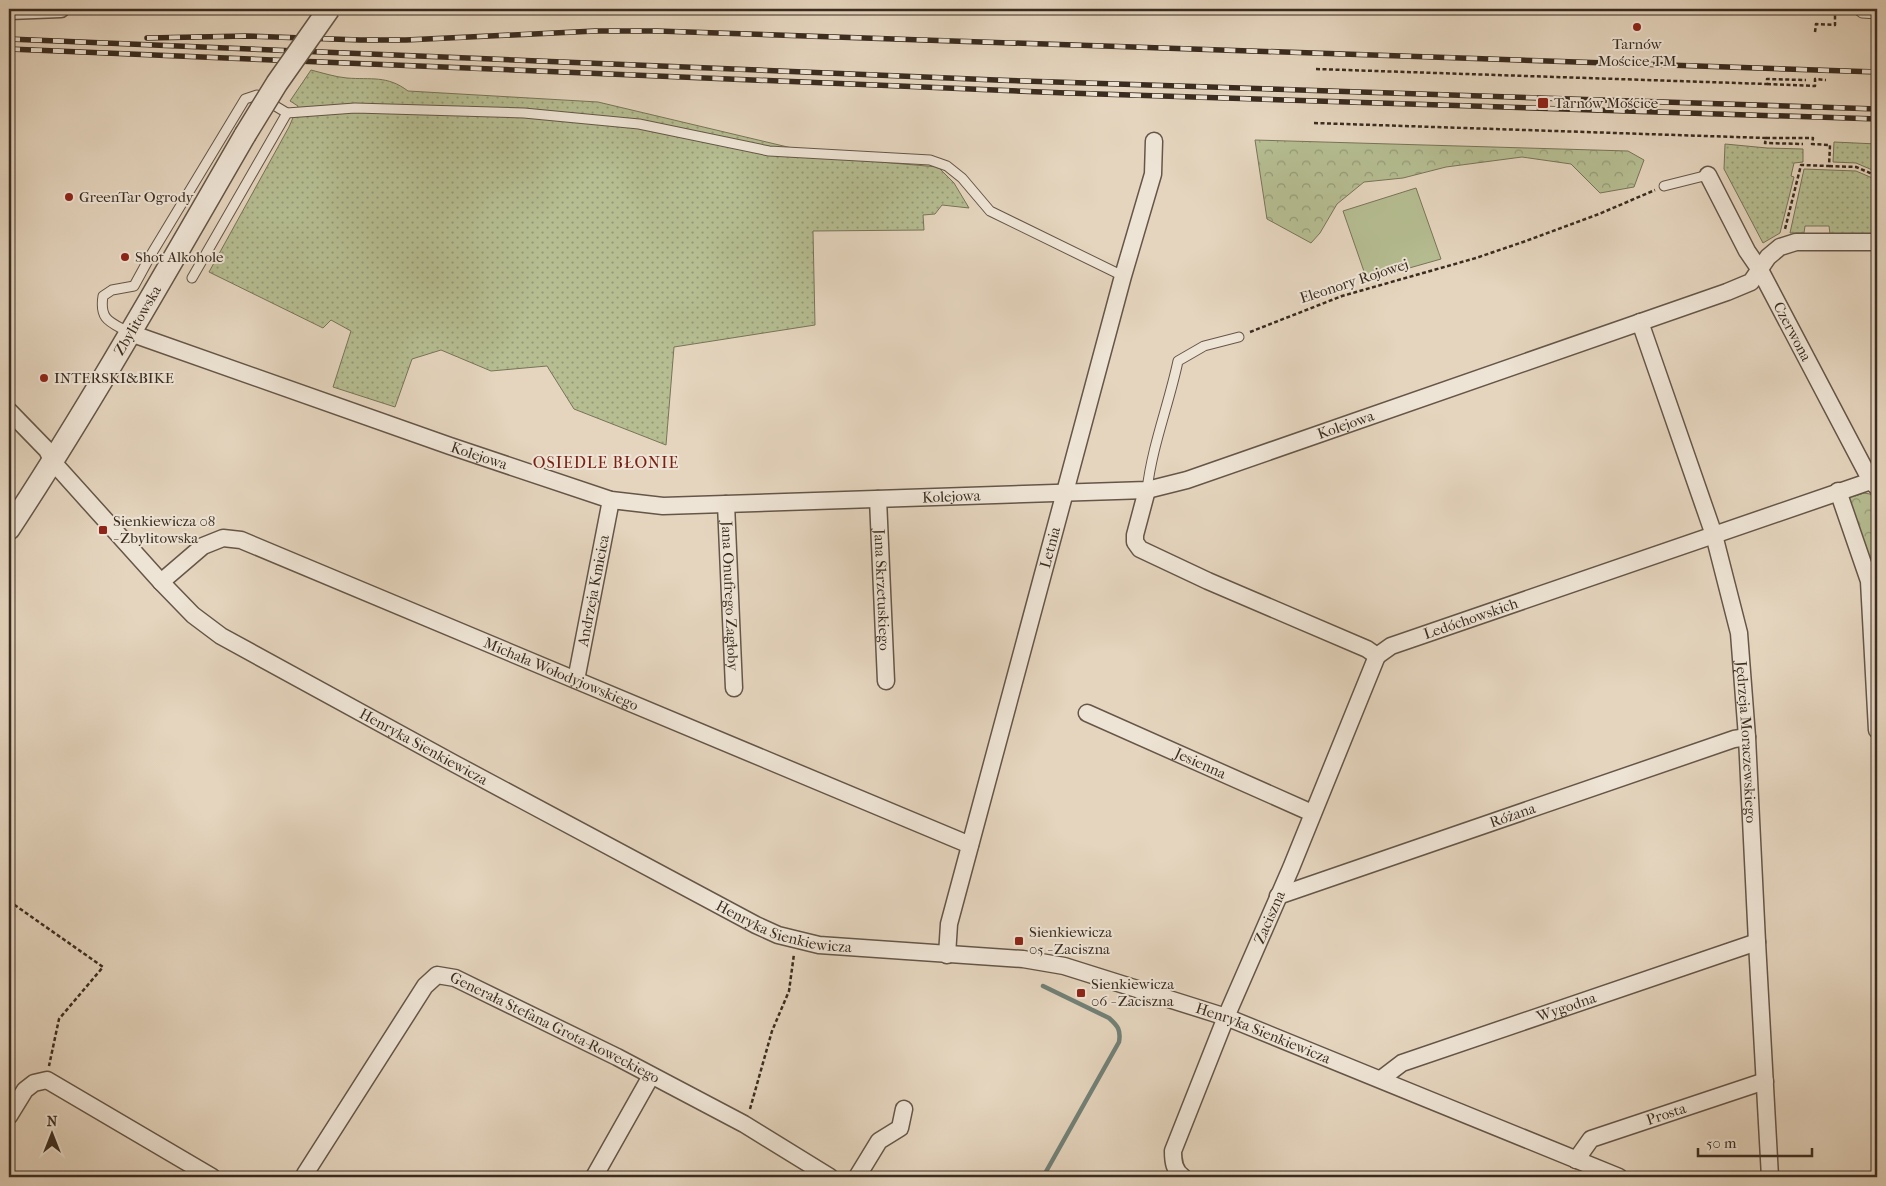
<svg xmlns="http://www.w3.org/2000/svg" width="1886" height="1186" font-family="'IM FELL French Canon',serif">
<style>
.grass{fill:url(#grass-dots);stroke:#787458}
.forest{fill:url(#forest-crowns);stroke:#787458}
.garden{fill:#b5bd91;stroke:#787458}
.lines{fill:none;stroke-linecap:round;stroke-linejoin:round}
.stream{stroke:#718177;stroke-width:4.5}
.service-casing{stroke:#655648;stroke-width:11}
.minor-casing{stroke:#655648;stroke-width:19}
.tertiary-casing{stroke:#655648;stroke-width:24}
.path{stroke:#3a2c20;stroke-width:2.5;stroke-dasharray:4 2.5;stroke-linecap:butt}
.service{stroke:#eee4d5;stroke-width:9}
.minor{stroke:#eee4d5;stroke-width:16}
.tertiary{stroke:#eee4d5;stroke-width:21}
.rail-casing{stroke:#3a2c20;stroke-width:5.5}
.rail{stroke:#eee4d5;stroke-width:4;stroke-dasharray:11;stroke-linecap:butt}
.tertiary-bridge-casing{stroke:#655648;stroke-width:24;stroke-linecap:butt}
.tertiary-bridge{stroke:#eee4d5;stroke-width:21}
.poi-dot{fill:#8f2418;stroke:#eee4d5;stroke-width:2}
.labels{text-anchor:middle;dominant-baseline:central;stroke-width:4;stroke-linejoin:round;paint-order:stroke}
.poi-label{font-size:15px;fill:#3a2c20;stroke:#eee4d5;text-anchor:start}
.street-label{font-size:15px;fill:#3a2c20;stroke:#eee4d5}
.neighbourhood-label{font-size:16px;letter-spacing:1px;fill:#7a1f14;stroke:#eee4d5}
</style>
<defs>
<pattern id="grass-dots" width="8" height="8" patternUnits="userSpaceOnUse" patternTransform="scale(1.25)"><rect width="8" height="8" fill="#b5bd91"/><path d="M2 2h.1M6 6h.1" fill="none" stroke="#949a76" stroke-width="1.8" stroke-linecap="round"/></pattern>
<pattern id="forest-crowns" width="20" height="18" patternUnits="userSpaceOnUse" patternTransform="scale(1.25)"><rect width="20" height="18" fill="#b5bd91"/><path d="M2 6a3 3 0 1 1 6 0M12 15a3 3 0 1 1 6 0" fill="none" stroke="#949a76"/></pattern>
</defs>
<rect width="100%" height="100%" fill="#e5d5be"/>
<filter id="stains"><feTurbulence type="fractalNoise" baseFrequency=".004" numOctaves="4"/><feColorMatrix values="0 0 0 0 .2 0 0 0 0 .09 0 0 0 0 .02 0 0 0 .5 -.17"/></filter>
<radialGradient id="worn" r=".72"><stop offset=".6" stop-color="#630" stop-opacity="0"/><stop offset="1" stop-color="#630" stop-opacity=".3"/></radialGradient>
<g class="grass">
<path d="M311 70C323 73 335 77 347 78 371 80 387 75 408 91L598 102 834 158 938 167 954 183 969 208 942 205 935 214 923 215 924 230 813 231 815 325 674 347 666 445 574 409 547 366 491 371 441 350 412 359 395 407 333 387 351 331 331 320 323 328 209 272 289 127 298 106 290 101Z"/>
<path d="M1834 142 1877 144V172L1856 163 1833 162Z"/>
<path d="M1725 144 1767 148 1803 149V162L1794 163 1791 176 1794 177 1780 233 1763 243 1724 169Z"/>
<path d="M1804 169 1856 171 1877 180V234H1830L1829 226H1805L1804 233H1790Z"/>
</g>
<g class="forest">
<path d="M1255 140 1628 151 1644 160 1634 187 1600 193 1571 164 1522 157 1446 167 1403 178 1364 182 1337 204 1320 233 1311 243 1267 219Z"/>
<path d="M1854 493 1855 496 1864 493 1870 494 1877 502V592L1849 498Z"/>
</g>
<path class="garden" d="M1416 188 1441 259 1367 280 1343 211Z"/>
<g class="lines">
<path class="stream" d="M1043 1177 1119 1042C1121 1030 1118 1026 1109 1018L1043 986"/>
<defs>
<g id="service">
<path d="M1857 9 1862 13 1877 14"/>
<path d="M287 113 355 108 524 113 639 124 769 151 930 160 947 166 962 178 990 211 1123 276"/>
<path d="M1664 186 1708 175"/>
<path d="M130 333C111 322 99 321 103 296L112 290 134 286 152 253 245 99 257 95 287 113 192 278"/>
<path d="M1147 490C1152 446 1169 404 1178 361L1204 346 1239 337"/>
</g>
<g id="minor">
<path d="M9 11 61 9"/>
<path id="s1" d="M1708 175 1747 251 1760 270 1871 481 1877 487"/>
<path id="s2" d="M1640 322 1714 535 1739 633 1747 737 1757 942 1770 1177"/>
<path id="s3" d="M130 333 450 446 611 500 663 506 1147 490 1187 480 1727 292 1751 282 1768 257 1780 247 1796 242H1877"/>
<path id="s4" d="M9 411 47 450 53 462 161 582 193 615 221 636 455 764 756 925 778 935 819 945 1023 959 1064 966 1226 1017 1619 1177"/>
<path id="s5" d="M1147 490 1135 535V542L1140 549 1208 581 1367 649 1377 656 1391 646 1871 481"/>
<path d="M1838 491 1869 581 1877 730"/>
<path id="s6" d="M878 499 886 681"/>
<path id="s7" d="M726 504 734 688"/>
<path id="s8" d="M161 582 203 546 223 538 241 540 970 845"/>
<path id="s9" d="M576 680 611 500"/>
<path id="s10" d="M1087 713 1312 813"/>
<path id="s11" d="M1278 896 1734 739 1747 737"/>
<path id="s12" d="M947 955 949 924 1123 276 1153 174 1154 141"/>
<path id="s13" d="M1381 1079 1402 1063 1757 942"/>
<path d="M9 1116 25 1090 34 1083 47 1080 212 1177"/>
<path id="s14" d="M1576 1160 1591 1139 1765 1081"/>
<path id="s15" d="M305 1174 425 986 437 975 455 978 617 1057 744 1124 830 1177"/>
<path d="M594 1177 651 1076"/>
<path d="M857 1177 879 1141 900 1128 904 1109"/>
<path id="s16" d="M1183 1177C1174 1171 1173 1161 1173 1151L1226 1017 1291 868 1377 656"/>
</g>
<g id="tertiary">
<path id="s17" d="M9 529C93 401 168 268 245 135"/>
</g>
</defs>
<use href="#service" class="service-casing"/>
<use href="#minor" class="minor-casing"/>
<use href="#tertiary" class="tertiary-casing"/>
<g class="path">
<path d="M1815 32 1816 24 1835 25V9"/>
<path d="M1316 69 1767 84V79L1806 80"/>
<path d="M1767 84 1815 86V79L1826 80"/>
<path d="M1314 123 1766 138 1765 143 1803 144"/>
<path d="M1766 138H1813L1812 144 1830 145 1829 166 1801 165 1785 229"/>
<path d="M1829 166 1856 167 1877 176"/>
<path d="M1250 332 1342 296 1476 258 1523 242 1599 214 1655 190"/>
<path d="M1872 525 1877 522"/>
<path d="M9 901 103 967 59 1019 49 1066"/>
<path d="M750 1109 772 1031 789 991 794 954"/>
</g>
<use href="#service" class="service"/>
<use href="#minor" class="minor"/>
<use href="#tertiary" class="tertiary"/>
<defs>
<g id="rail">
<path d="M147 38 246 36 360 40H406L595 31H657L1877 72"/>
<path d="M9 39 996 80 1877 109"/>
<path d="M9 49 1067 93 1877 119"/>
</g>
</defs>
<use href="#rail" class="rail-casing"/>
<use href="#rail" class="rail"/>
<defs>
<path id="tertiary-bridge" d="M245 135 277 83 329 9"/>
</defs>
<use href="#tertiary-bridge" class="tertiary-bridge-casing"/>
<use href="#tertiary-bridge" class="tertiary-bridge"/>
</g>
<g class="poi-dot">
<circle cx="1637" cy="27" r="5"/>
<rect x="1537" y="97" width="12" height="12" rx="2.5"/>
<circle cx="69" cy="197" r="5"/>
<circle cx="125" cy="257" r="5"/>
<circle cx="44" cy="378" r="5"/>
<rect x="98" y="525" width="10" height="10" rx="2.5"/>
<rect x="1014" y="936" width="10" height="10" rx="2.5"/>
<rect x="1076" y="988" width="10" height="10" rx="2.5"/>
</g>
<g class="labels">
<g class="poi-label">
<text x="1637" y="44" text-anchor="middle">Tarnów<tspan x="1637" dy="17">Mościce TM</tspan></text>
<text x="1554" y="103">Tarnów Mościce</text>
<text x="79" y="197">GreenTar Ogrody</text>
<text x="135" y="257">Shot Alkohole</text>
<text x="54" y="378">INTERSKI&amp;BIKE</text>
<text x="113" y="521">Sienkiewicza 08<tspan x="113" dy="17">- Zbylitowska</tspan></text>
<text x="1029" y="932">Sienkiewicza<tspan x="1029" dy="17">05 - Zaciszna</tspan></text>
<text x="1091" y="984">Sienkiewicza<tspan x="1091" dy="17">06 - Zaciszna</tspan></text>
</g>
<g class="street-label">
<text transform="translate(1354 281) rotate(-18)">Eleonory Rojowej</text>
<text stroke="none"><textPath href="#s17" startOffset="245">Zbylitowska</textPath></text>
<text stroke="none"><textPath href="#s1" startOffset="178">Czerwona</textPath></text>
<text stroke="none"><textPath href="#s3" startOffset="1255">Kolejowa</textPath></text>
<text stroke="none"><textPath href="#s3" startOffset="370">Kolejowa</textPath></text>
<text stroke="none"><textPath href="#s3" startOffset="850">Kolejowa</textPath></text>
<text stroke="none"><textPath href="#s12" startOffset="421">Letnia</textPath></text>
<text stroke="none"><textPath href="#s9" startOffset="91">Andrzeja Kmicica</textPath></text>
<text stroke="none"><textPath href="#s6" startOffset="91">Jana Skrzetuskiego</textPath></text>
<text stroke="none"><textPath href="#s7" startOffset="92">Jana Onufrego Zagłoby</textPath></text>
<text stroke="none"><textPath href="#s5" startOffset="424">Ledóchowskich</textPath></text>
<text stroke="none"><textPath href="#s8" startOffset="442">Michała Wołodyjowskiego</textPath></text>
<text stroke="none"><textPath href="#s2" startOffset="436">Jędrzeja Moraczewskiego</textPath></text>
<text stroke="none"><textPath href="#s4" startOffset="541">Henryka Sienkiewicza</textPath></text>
<text stroke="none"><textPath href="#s10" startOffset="124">Jesienna</textPath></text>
<text stroke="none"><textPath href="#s11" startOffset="248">Różana</textPath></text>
<text stroke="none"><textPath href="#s16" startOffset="282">Zaciszna</textPath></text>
<text stroke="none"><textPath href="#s4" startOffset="946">Henryka Sienkiewicza</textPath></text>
<text stroke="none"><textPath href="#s13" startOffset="200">Wygodna</textPath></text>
<text stroke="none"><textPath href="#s15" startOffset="369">Generała Stefana Grota-Roweckiego</textPath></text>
<text stroke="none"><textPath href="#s4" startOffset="1441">Henryka Sienkiewicza</textPath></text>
<text stroke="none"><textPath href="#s14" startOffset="105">Prosta</textPath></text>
</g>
<g class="neighbourhood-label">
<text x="606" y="462">OSIEDLE BŁONIE</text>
</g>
</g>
<rect width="1886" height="1186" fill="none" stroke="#e5d5be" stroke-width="30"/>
<rect x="10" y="10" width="1866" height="1166" fill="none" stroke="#3a2c20" stroke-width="2.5"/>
<rect x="15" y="15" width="1856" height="1156" fill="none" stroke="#3a2c20"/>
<g transform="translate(52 1134)" stroke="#eee4d5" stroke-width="4" paint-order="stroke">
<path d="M0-4L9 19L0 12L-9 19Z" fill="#3a2c20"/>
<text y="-8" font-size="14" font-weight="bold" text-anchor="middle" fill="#3a2c20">N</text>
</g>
<path d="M1698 1148v8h114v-8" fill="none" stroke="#3a2c20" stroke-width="2.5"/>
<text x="1706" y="1148" font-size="15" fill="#3a2c20" stroke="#eee4d5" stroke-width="4" paint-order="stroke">50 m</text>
<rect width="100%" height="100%" filter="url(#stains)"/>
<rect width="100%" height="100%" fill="url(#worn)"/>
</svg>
